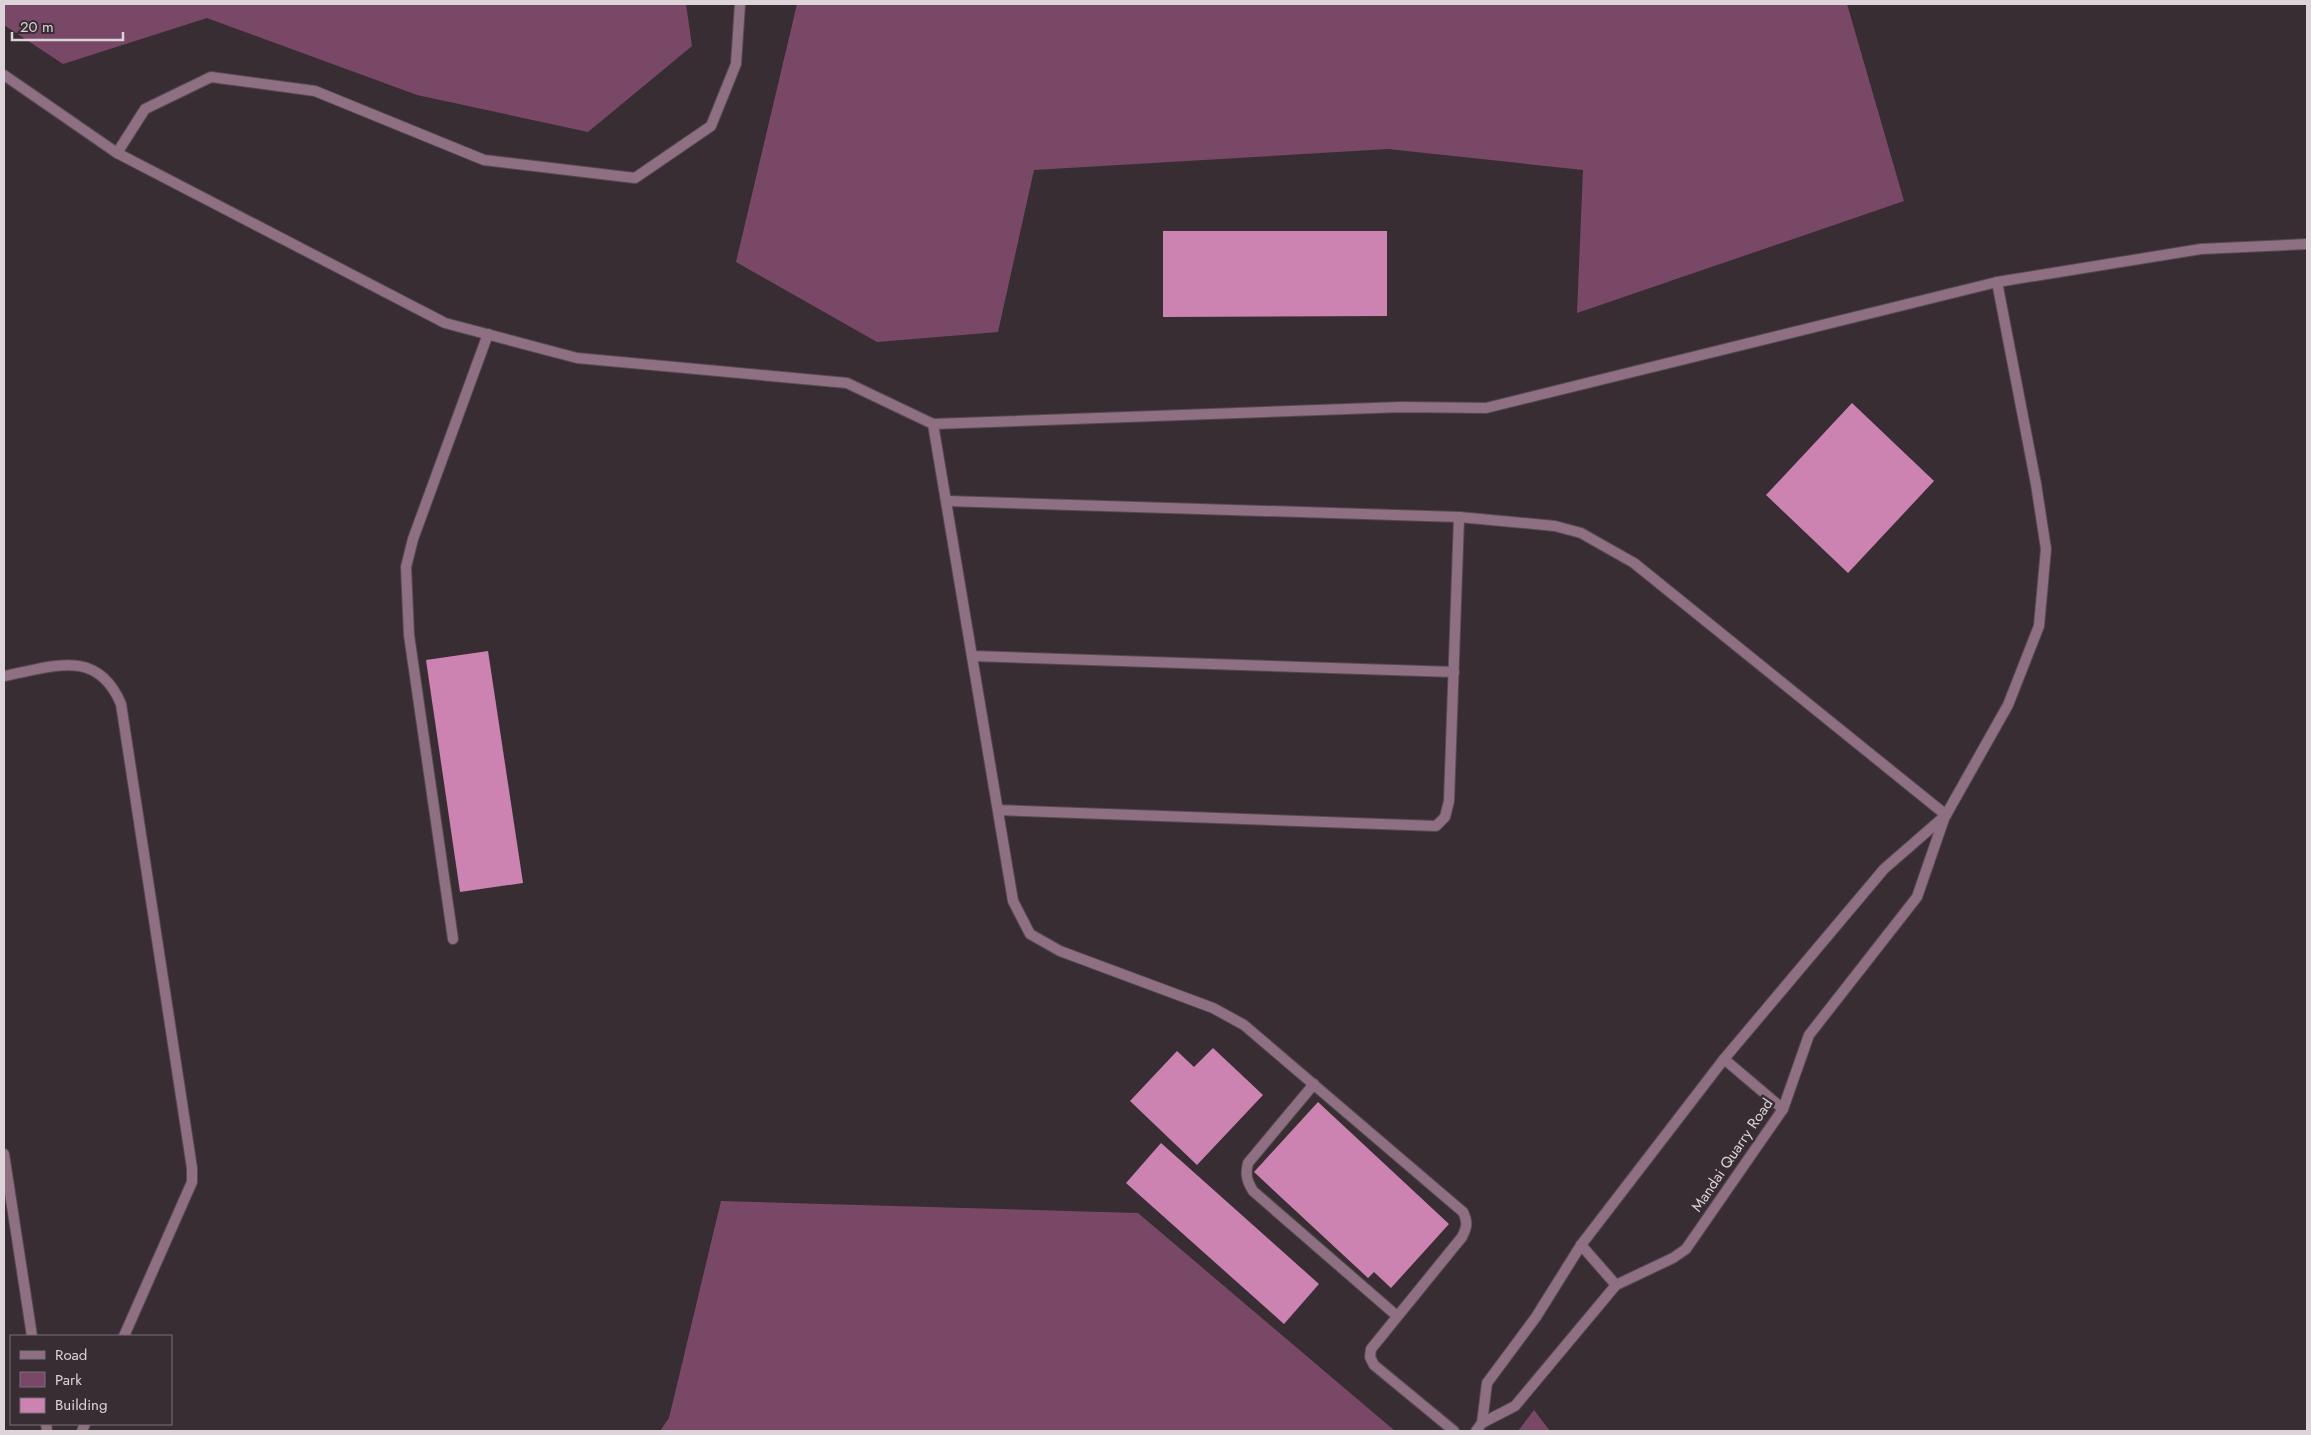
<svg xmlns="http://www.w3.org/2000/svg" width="2311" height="1435" font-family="Jost,sans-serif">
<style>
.green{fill:#794867}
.building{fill:#cc83b1}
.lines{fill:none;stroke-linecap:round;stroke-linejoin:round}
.service-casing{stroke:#564b52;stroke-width:12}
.minor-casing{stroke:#564b52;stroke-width:12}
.service{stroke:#8f6f82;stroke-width:10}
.minor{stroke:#8f6f82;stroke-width:10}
.labels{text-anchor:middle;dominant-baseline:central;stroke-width:5;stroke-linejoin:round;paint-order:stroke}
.street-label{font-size:15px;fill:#dcd4d9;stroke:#392d34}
</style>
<rect width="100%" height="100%" fill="#392d34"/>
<g class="green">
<path d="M4 4H686L692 46 588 132 417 95 207 18 63 64 4 25Z"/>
<path d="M797 4H1847L1904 201 1577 313 1583 170 1388 149 1034 170 998 332 877 342 736 262Z"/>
<path d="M721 1201 1138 1213 1395 1431H660L669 1418Z"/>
<path d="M1534 1410 1550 1431H1518Z"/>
</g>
<g class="building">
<path d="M1163 231H1387V316L1163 317Z"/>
<path d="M1852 403 1934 481 1848 573 1766 495Z"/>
<path d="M488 651 523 883 460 892 426 660Z"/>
<path d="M1213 1048 1263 1095 1197 1165 1130 1101 1177 1051 1194 1067Z"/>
<path d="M1318 1102 1449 1224 1391 1288 1374 1272 1368 1278 1254 1172Z"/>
<path d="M1161 1143 1319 1284 1284 1324 1126 1183Z"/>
</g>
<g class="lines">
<defs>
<g id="service">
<path d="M4 75 117 153 445 323 577 358 847 383 933 424 1402 407 1486 408 1997 282 2201 249 2307 244"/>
<path d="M933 424 1013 901 1030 934 1060 951 1213 1008 1244 1025 1463 1212C1468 1222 1467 1227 1462 1237L1371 1349 1370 1357 1374 1365 1454 1431"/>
<path d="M947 501 1459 517 1555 526 1581 533 1634 563 1946 815"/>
<path d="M972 656 1454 672"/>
<path d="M4 676C52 667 97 647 121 704L192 1168V1182L124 1336"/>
<path d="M998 810 1436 826 1445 817 1449 801 1459 517"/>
<path d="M453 939 409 635 406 567 413 539 488 334"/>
<path d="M1724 1059 1783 1109"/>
<path d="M1314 1084 1248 1163C1245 1175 1247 1181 1253 1191L1397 1316"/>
<path d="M4 1154 32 1336"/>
<path d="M1581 1245 1616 1285"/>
<path d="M1482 1423 1487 1383 1536 1317 1581 1245 1724 1059 1884 869 1946 815 2008 705 2039 626 2046 549 2036 484 1997 282"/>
<path d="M46 1424 47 1431"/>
<path d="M82 1431 85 1424"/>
<path d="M1476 1431 1482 1423 1515 1406 1616 1285 1673 1258 1686 1249 1783 1109 1809 1035 1917 897 1945 816"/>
</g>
<path id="minor" d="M117 153 145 109 211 77 315 91 484 160 635 178 711 126 736 64 740 4"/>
</defs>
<use href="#service" class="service-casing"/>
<use href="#minor" class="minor-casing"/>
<use href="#service" class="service"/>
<use href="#minor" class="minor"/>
</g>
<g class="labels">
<g class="street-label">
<text transform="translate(1732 1155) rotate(-56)">Mandai Quarry Road</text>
</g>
</g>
<rect width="2311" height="1435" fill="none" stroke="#dcd4d9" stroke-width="10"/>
<rect x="10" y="1335" width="162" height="90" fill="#392d34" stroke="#7a7076"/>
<rect x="20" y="1351" width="25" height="8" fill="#8f6f82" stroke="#7a7076"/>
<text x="55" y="1360" font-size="15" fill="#dcd4d9">Road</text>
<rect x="20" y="1372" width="25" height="15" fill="#794867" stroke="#7a7076"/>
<text x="55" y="1385" font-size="15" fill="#dcd4d9">Park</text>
<rect x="20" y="1398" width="25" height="15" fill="#cc83b1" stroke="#7a7076"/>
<text x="55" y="1410" font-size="15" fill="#dcd4d9">Building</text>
<path d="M12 32v8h111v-8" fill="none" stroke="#dcd4d9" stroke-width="2.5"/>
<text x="20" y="32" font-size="15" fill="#dcd4d9" stroke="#392d34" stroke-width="4" paint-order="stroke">20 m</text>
</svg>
